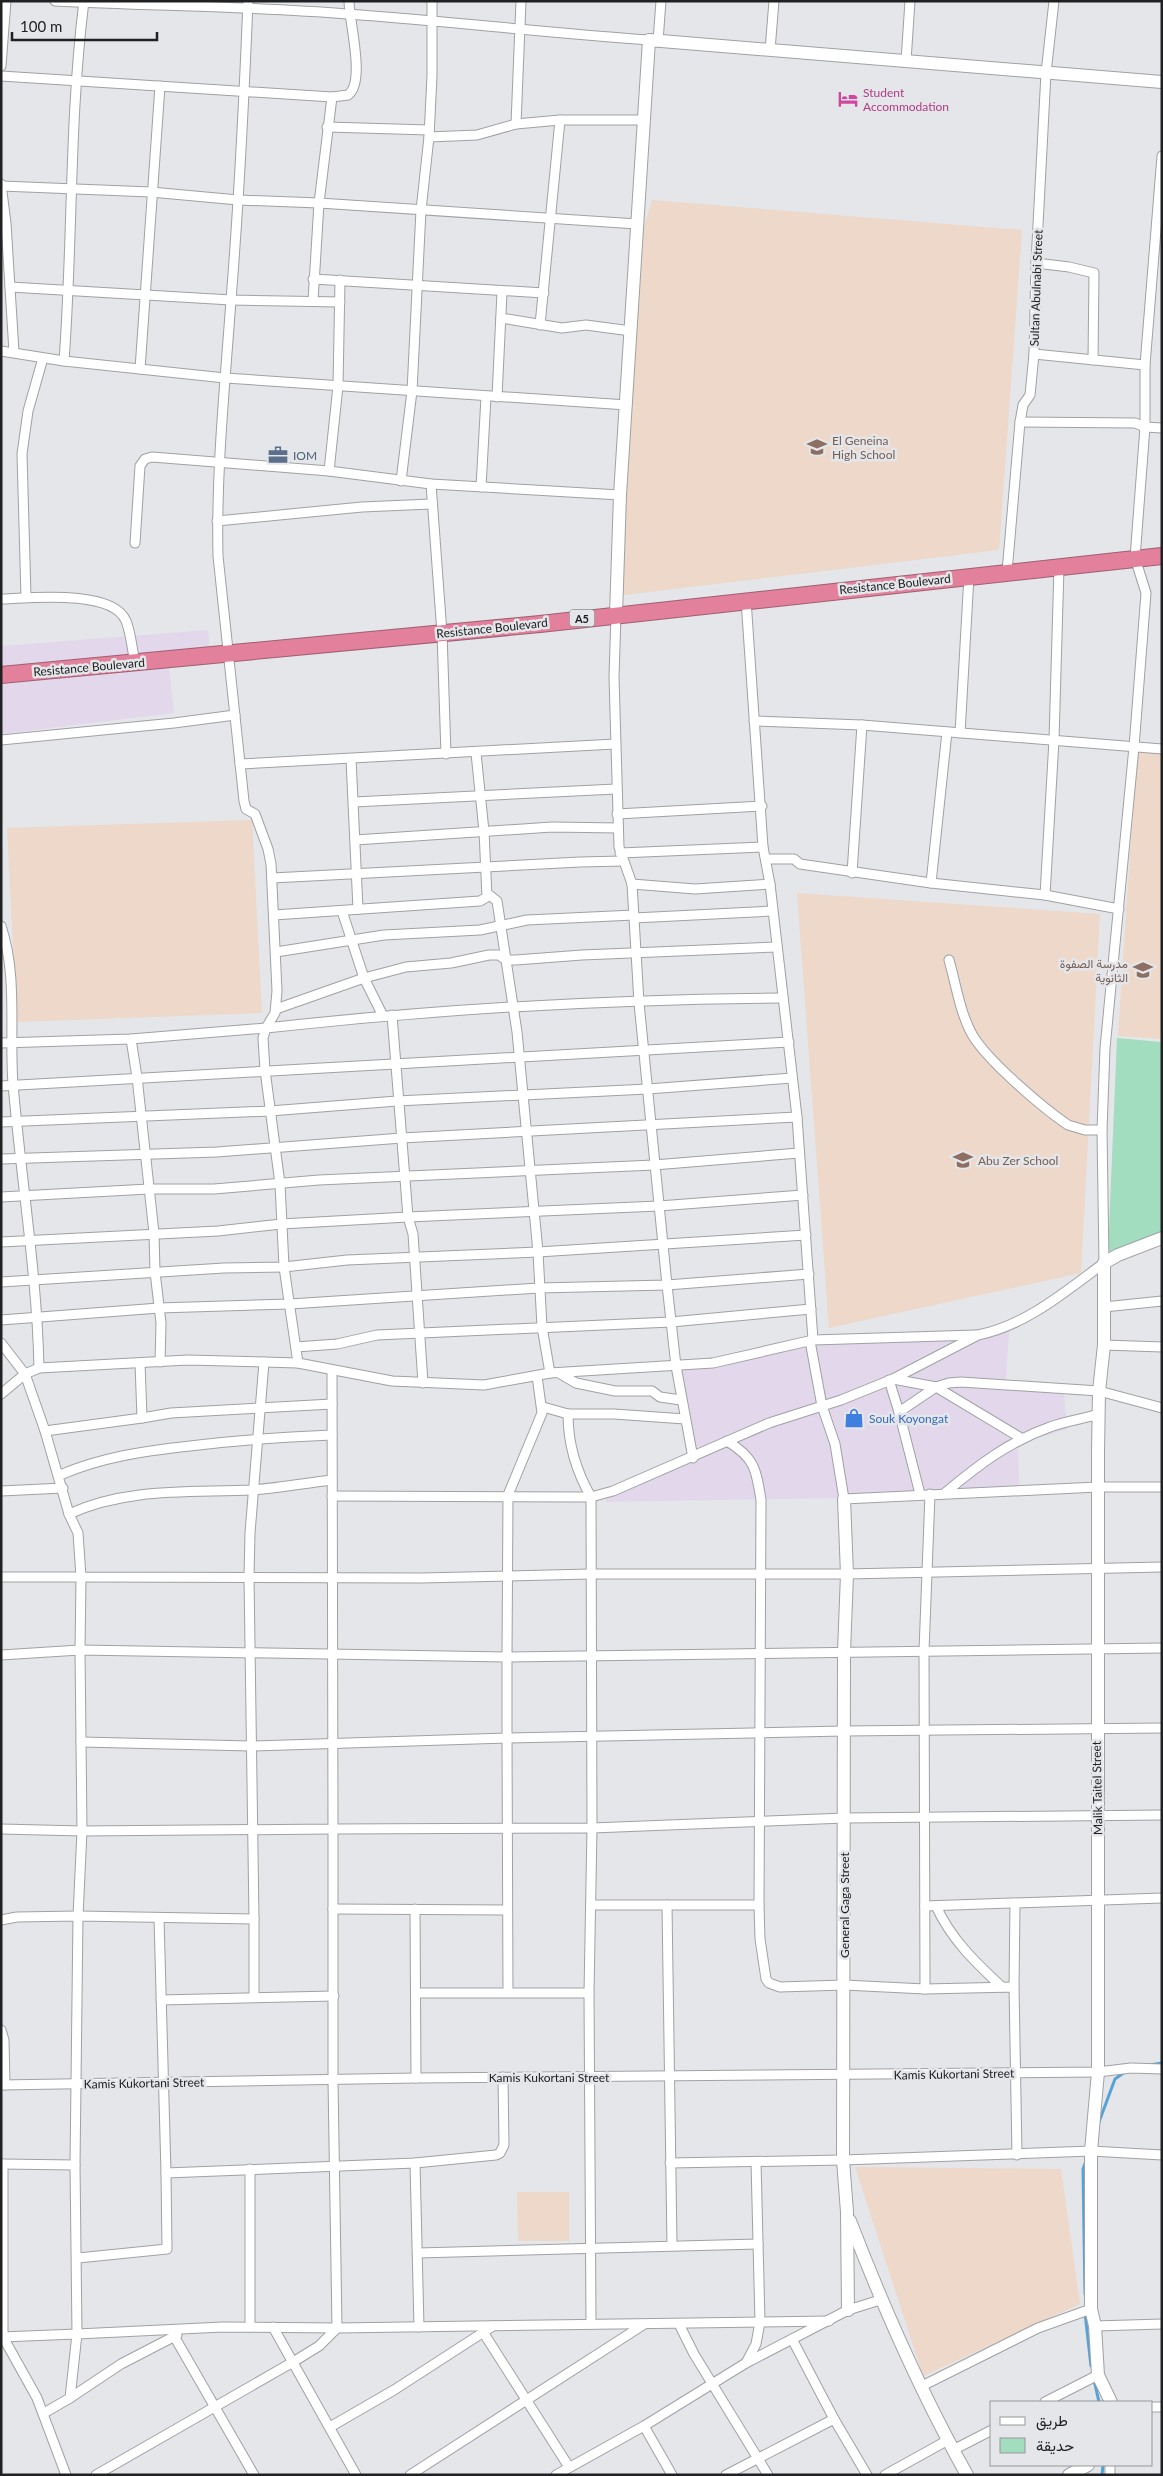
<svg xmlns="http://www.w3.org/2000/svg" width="1163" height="2476" font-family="Lato,Vazirmatn,sans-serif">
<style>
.commercial{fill:#e3d7ec}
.education{fill:#edd8ca}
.green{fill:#a3ddc0}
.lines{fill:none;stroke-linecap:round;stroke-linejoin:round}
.stream{stroke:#57a2d6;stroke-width:3}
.street-casing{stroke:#9fa1a4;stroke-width:11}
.secondary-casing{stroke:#9fa1a4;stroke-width:14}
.highway-casing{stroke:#9f5f71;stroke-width:18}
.street{stroke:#fff;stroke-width:9}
.secondary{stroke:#fff;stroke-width:12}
.highway{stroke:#e3819c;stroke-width:16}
.labels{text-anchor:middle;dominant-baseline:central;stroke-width:5;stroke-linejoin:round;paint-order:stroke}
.shield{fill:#e4e6ea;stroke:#5b5c5e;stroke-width:1}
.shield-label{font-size:11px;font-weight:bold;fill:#202122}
.hotel-label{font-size:12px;fill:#b23c85;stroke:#e4e6ea;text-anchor:start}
.street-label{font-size:12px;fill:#202122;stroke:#e4e6ea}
.education-label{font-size:12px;fill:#785e54;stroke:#e4e6ea;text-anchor:start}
.service-label{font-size:12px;fill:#4e5e75;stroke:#e4e6ea;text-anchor:start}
.shop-label{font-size:12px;fill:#366cbe;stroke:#e4e6ea;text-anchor:start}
</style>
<rect width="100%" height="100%" fill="#e4e6ea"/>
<g class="commercial">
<path d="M208 630 210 651 1 670V646Z"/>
<path d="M169 668 174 713 1 734V681Z"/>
<path d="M1009 1332 1005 1390 1064 1394 1067 1429 1018 1443 1019 1487 837 1498 606 1502V1497L696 1459 680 1369 805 1345 852 1341H977Z"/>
</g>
<g class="education">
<path d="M652 200 1022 230 999 550 616 596 640 256 644 227Z"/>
<path d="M1137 750 1162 752V1039L1118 1036Z"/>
<path d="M252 820 262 1013 17 1022 7 828Z"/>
<path d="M797 893 1100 914 1081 1273 829 1328Z"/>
<path d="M855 2167 1061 2169 1080 2304 923 2376Z"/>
<path d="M517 2192H569V2241H518Z"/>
</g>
<path class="green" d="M1117 1038 1162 1042V1234L1108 1252Z"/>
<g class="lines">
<g class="stream">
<path d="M1150 2065 1162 2063"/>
<path d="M1099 2122 1115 2079 1125 2072"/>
<path d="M1085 2294 1083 2169 1086 2161"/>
<path d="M1085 2313 1091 2366"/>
<path d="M1094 2380 1099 2402"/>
<path d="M1102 2475 1103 2465"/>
</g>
<defs>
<g id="street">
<path d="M55 1C152 6 250 6 347 14 448 21 548 33 649 40"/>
<path d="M658 41 661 1"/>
<path d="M770 50 774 1"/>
<path d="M906 61 910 1"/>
<path d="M1 66 6 1"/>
<path d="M1 76 332 97 348 95C366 82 349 22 349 1"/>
<path d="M516 124 521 1"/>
<path d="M327 127 429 130"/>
<path d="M429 137 477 135 516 124 560 120H643"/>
<path d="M1 184 6 223 14 352"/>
<path d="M1 186 151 192 238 200 319 203 637 224"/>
<path d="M1036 263 1069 267 1094 273 1093 360"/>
<path d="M313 279 544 293"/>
<path d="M10 287 231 300 340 302"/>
<path d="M313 301 319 203 332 97"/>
<path d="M501 318 562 328 586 325 631 331"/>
<path d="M540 325 560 120"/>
<path d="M1 351 64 361 225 378 627 405"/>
<path d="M1034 354 1145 365"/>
<path d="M64 361C73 241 69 120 84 1"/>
<path d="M140 369 160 86"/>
<path d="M497 397 502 292"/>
<path d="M1020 422 1135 423 1145 427 1162 428"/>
<path d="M329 471 338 386 340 280"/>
<path d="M401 481 412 391 421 210 429 137 432 76V1"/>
<path d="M431 484 442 633 446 754"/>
<path d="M481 487 486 397"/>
<path d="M217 521 362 507 431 504"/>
<path d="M135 543 140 466 145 459 152 457 329 471 431 484 620 495"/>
<path d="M1007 572 1020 422 1023 405 1030 395 1034 354 1036 263 1046 73 1054 1"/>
<path d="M26 597 22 454 28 411 43 358"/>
<path d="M1 599C29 598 113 589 126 621 131 633 132 649 135 663"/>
<path d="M616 615 614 677 619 847 632 884 639 1003 667 1285 676 1366 693 1458"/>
<path d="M754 721 862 725 1162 749"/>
<path d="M960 733 969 576"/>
<path d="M1 740 174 723 235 715"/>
<path d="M351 759 358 909"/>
<path d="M240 764 615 744"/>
<path d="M354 802 616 789"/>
<path d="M617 814 762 806"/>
<path d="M355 840 552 827 618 828"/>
<path d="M620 853 763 847"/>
<path d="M766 859H794L800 864 931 883 1045 895 1119 909"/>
<path d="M852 873 862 725"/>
<path d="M272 878 580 862 623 861"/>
<path d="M931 883 947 732"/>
<path d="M632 884 695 889 770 884"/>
<path d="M488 894 497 901 517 1032 538 1252 542 1327 550 1373"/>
<path d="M1045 895 1054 740 1059 567"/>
<path d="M342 911 364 978 383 1016"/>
<path d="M274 915 480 901 487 897 484 831 476 753"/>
<path d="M634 918 772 911"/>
<path d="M1 926C18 976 9 1033 13 1084 21 1179 37 1273 39 1368"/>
<path d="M276 952 384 935 480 930 527 920 634 915"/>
<path d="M949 960C956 984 960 1014 973 1036 989 1062 1043 1108 1068 1125L1085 1130H1102"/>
<path d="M276 1009 364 978 406 967 451 963 489 955H499L506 960H516L582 955 777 947"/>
<path d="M392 1015 408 1217 413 1234 423 1383"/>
<path d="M131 1039 137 1077 154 1233 155 1272 161 1323 160 1362"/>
<path d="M1 1043 131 1039 266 1028 275 1013 277 991 271 864 268 849 255 814 246 809 244 801 218 556C216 471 225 385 231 300 239 200 244 101 248 1"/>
<path d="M1 1086 789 1042"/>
<path d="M1 1122 270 1111 397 1101 648 1089 792 1078"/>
<path d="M1 1159 217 1152 402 1138 797 1117"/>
<path d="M1 1197 149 1189H214L319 1180 654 1165 799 1153"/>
<path d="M1 1242 218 1231 281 1224 408 1217 659 1206 803 1195"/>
<path d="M1 1282 224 1268 284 1267 347 1260 538 1252 806 1235"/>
<path d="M1104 1307 1162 1301"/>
<path d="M1 1320 159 1308 290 1304 539 1288 667 1285 809 1274"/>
<path d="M813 1340 976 1335"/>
<path d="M810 1341 822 1406 835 1444 844 1499 1098 1487H1162"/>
<path d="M1 1343 25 1374 45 1431 69 1514 78 1533 81 1577 421 1578 590 1574H847L1162 1567"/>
<path d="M1104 1345 1162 1347"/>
<path d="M296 1347 337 1344 377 1335 671 1322 811 1309"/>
<path d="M298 1363 284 1267 280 1184 265 1070 263 1038 266 1028C438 1009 611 999 783 998"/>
<path d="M559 1373 576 1383 615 1391H652L660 1397 681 1400"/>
<path d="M893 1379 936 1387 949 1383 961 1382 1099 1391 1162 1408"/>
<path d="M889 1380 899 1412"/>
<path d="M1 1394 25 1374 39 1368 188 1360 264 1362 298 1363 392 1381 484 1385 550 1373 713 1363 813 1340 797 1117 770 884 763 847 746 600"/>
<path d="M543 1407 568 1414C568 1444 576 1471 591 1497L592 1828 589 1993 591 2324"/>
<path d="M568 1414H614L685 1419"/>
<path d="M142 1418 171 1413 332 1404"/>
<path d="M45 1431 142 1418 140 1363"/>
<path d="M727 1441C755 1458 756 1469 761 1500L759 1905 760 1939 766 1979 769 1983 780 1987 844 1985 925 1989 1014 1987 1017 2155"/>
<path d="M60 1475C102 1457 144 1451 190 1446 237 1440 284 1437 332 1435"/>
<path d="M1 1491 63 1488"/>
<path d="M945 1493C978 1465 1010 1441 1050 1427 1065 1421 1083 1419 1099 1414"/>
<path d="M920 1494 899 1412 936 1387 1021 1438"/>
<path d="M332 1496 591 1497 613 1491 769 1423 841 1400 893 1379 978 1335C1025 1326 1066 1291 1104 1263L1102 1130 1105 1048 1134 747 1146 593 1135 558 1145 427V365L1162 156"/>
<path d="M69 1514C127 1487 191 1493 252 1490 279 1488 306 1483 332 1480"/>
<path d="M1 1577H81L80 1650 82 1831 1 1829"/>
<path d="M1162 1648 507 1657V1738L844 1731 1162 1728"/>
<path d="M1 1655 80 1650 507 1657 508 1495 542 1413 537 1376"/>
<path d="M81 1742 251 1746 507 1738 508 1992"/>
<path d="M591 1905H759"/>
<path d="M667 1905 672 2245"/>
<path d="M925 1906 1162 1898"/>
<path d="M936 1906C951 1939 975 1962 1002 1987"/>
<path d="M333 1909 507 1910"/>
<path d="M415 1909 416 2078"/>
<path d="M159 1918 166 2173 415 2163 496 2155 500 2153 504 2145 503 2077"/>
<path d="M254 1919V1997"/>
<path d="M1 1920 17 1917 78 1916 254 1919 249 1577 250 1533 264 1362"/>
<path d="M1014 1987 1015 1904"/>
<path d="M925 1989 924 1651 930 1494"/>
<path d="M416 1993H589"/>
<path d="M161 2000 334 1996"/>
<path d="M1 2030 4 2040 5 2085"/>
<path d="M1 2085 416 2078 1098 2072 1131 2068 1162 2069"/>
<path d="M415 2163 419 2327"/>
<path d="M670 2163 843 2160 1091 2151 1162 2155"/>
<path d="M1 2164 75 2165"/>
<path d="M3 2164V2337L37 2398 66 2475"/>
<path d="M250 2169V2327"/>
<path d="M418 2253 758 2244"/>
<path d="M78 2258 167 2249 166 2173"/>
<path d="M679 2324 694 2354 768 2475"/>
<path d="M1095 2326 1162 2324"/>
<path d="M273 2327 356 2475"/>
<path d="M483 2332 569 2467"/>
<path d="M174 2336 254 2475"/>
<path d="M1 2337 77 2334 75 2165 78 1916 82 1831 333 1829 332 1370"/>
<path d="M792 2339 834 2419 867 2475"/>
<path d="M746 2363 756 2344 760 2322 756 2162"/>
<path d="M920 2387 1038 2328 1091 2309"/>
<path d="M70 2398 121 2364 177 2335"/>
<path d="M1045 2402 1098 2375"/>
<path d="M1152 2407H1162"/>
<path d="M44 2413 70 2398 77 2334 223 2327 337 2328 333 2080V1829L592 1828 845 1818 1162 1815"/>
<path d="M644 2426 672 2475"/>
<path d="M330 2427 394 2390 493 2326"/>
<path d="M953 2450 992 2430"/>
<path d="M1110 2465V2475"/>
<path d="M96 2475 293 2362 319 2346 337 2328 829 2321"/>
<path d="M410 2475 643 2325"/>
<path d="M556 2475 644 2426 746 2363 848 2310 880 2300"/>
<path d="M726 2475 834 2419"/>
<path d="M885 2475 948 2440"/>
</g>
<g id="secondary">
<path d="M616 615 620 495 649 40 1162 82"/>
<path d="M844 1499 847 1574 844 1652 843 2160 847 2212 848 2310"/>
<path d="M850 2221C884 2309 921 2393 967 2475"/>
<path d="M1111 2402 1098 2375 1095 2326 1091 2309V2151L1098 2072V1452L1099 1391 1104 1345V1263L1118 1255 1162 1238"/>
<path d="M1069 2475 1088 2465"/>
</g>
<path id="highway" d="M1 675 540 624 1162 556"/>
</defs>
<use href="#street" class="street-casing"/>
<use href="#secondary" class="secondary-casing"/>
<use href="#highway" class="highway-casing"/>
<use href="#street" class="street"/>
<use href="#secondary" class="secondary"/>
<use href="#highway" class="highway"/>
</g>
<defs>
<symbol id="hotel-bare" viewBox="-9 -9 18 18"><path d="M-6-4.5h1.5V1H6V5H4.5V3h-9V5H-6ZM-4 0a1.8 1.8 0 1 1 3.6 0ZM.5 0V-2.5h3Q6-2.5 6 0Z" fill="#d1479c" stroke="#e4e6ea" stroke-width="2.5" paint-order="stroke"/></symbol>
<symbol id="school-bare" viewBox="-9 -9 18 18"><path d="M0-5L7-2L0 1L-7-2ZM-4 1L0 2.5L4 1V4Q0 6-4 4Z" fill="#8d6e63" stroke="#e4e6ea" stroke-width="2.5" paint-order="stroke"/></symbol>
<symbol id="office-bare" viewBox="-9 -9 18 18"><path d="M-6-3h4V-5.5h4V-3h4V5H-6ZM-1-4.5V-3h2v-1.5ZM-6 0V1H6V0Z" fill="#5c6f8a" stroke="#e4e6ea" stroke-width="2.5" paint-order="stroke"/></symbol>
<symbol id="university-bare" viewBox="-9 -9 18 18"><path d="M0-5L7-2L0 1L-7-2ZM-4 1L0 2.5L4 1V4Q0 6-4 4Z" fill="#8d6e63" stroke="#e4e6ea" stroke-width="2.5" paint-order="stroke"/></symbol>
<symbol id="shop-bare" viewBox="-9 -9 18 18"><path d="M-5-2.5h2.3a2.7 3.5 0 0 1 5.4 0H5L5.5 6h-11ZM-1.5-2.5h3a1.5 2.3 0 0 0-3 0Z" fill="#3f7fe0" stroke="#e4e6ea" stroke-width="2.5" paint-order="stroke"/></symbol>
</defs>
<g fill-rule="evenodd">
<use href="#hotel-bare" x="834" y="85" width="28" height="28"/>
<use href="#school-bare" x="803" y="433" width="28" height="28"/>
<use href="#office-bare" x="264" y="441" width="28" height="28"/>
<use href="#university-bare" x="1129" y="956" width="28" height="28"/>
<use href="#school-bare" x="949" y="1146" width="28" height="28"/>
<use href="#shop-bare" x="840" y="1404" width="28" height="28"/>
</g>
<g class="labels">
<rect class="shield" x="569.5" y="609.5" width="25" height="17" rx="4"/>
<g class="shield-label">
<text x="582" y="618">A5</text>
</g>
<g class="hotel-label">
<text x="863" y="92">Student<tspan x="863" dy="14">Accommodation</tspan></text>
</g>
<g class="street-label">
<text transform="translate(1036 288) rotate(-88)">Sultan Abulnabi Street</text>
<text transform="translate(895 584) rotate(-6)">Resistance Boulevard</text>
<text transform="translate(492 628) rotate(-6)">Resistance Boulevard</text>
<text transform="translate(89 667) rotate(-5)">Resistance Boulevard</text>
<text transform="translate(1097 1788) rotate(-91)">Malik Taitel Street</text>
<text transform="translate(844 1905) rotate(-90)">General Gaga Street</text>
<text transform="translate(954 2074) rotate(-1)">Kamis Kukortani Street</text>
<text x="549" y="2077">Kamis Kukortani Street</text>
<text transform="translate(144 2083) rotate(-1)">Kamis Kukortani Street</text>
</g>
<g class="education-label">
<text x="832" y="440">El Geneina<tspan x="832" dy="14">High School</tspan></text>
<text x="1128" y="963" text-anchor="end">مدرسة الصفوة<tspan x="1128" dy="14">الثانوية</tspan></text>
<text x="978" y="1160">Abu Zer School</text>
</g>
<g class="service-label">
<text x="293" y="455">IOM</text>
</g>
<g class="shop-label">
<text x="869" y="1418">Souk Koyongat</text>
</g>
</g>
<rect width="1163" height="2476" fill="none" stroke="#202122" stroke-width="5"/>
<rect x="990" y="2401" width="162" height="65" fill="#e4e6ea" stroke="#96979a"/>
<rect x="1000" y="2417" width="25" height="8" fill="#ffffff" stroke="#96979a"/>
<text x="1036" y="2426" font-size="15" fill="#202122">طريق</text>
<rect x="1000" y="2438" width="25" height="15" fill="#a3ddc0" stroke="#96979a"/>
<text x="1036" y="2451" font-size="15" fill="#202122">حديقة</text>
<path d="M12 32v8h145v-8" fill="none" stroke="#202122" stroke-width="2.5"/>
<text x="20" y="32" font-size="15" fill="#202122" stroke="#e4e6ea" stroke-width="4" paint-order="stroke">100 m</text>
</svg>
